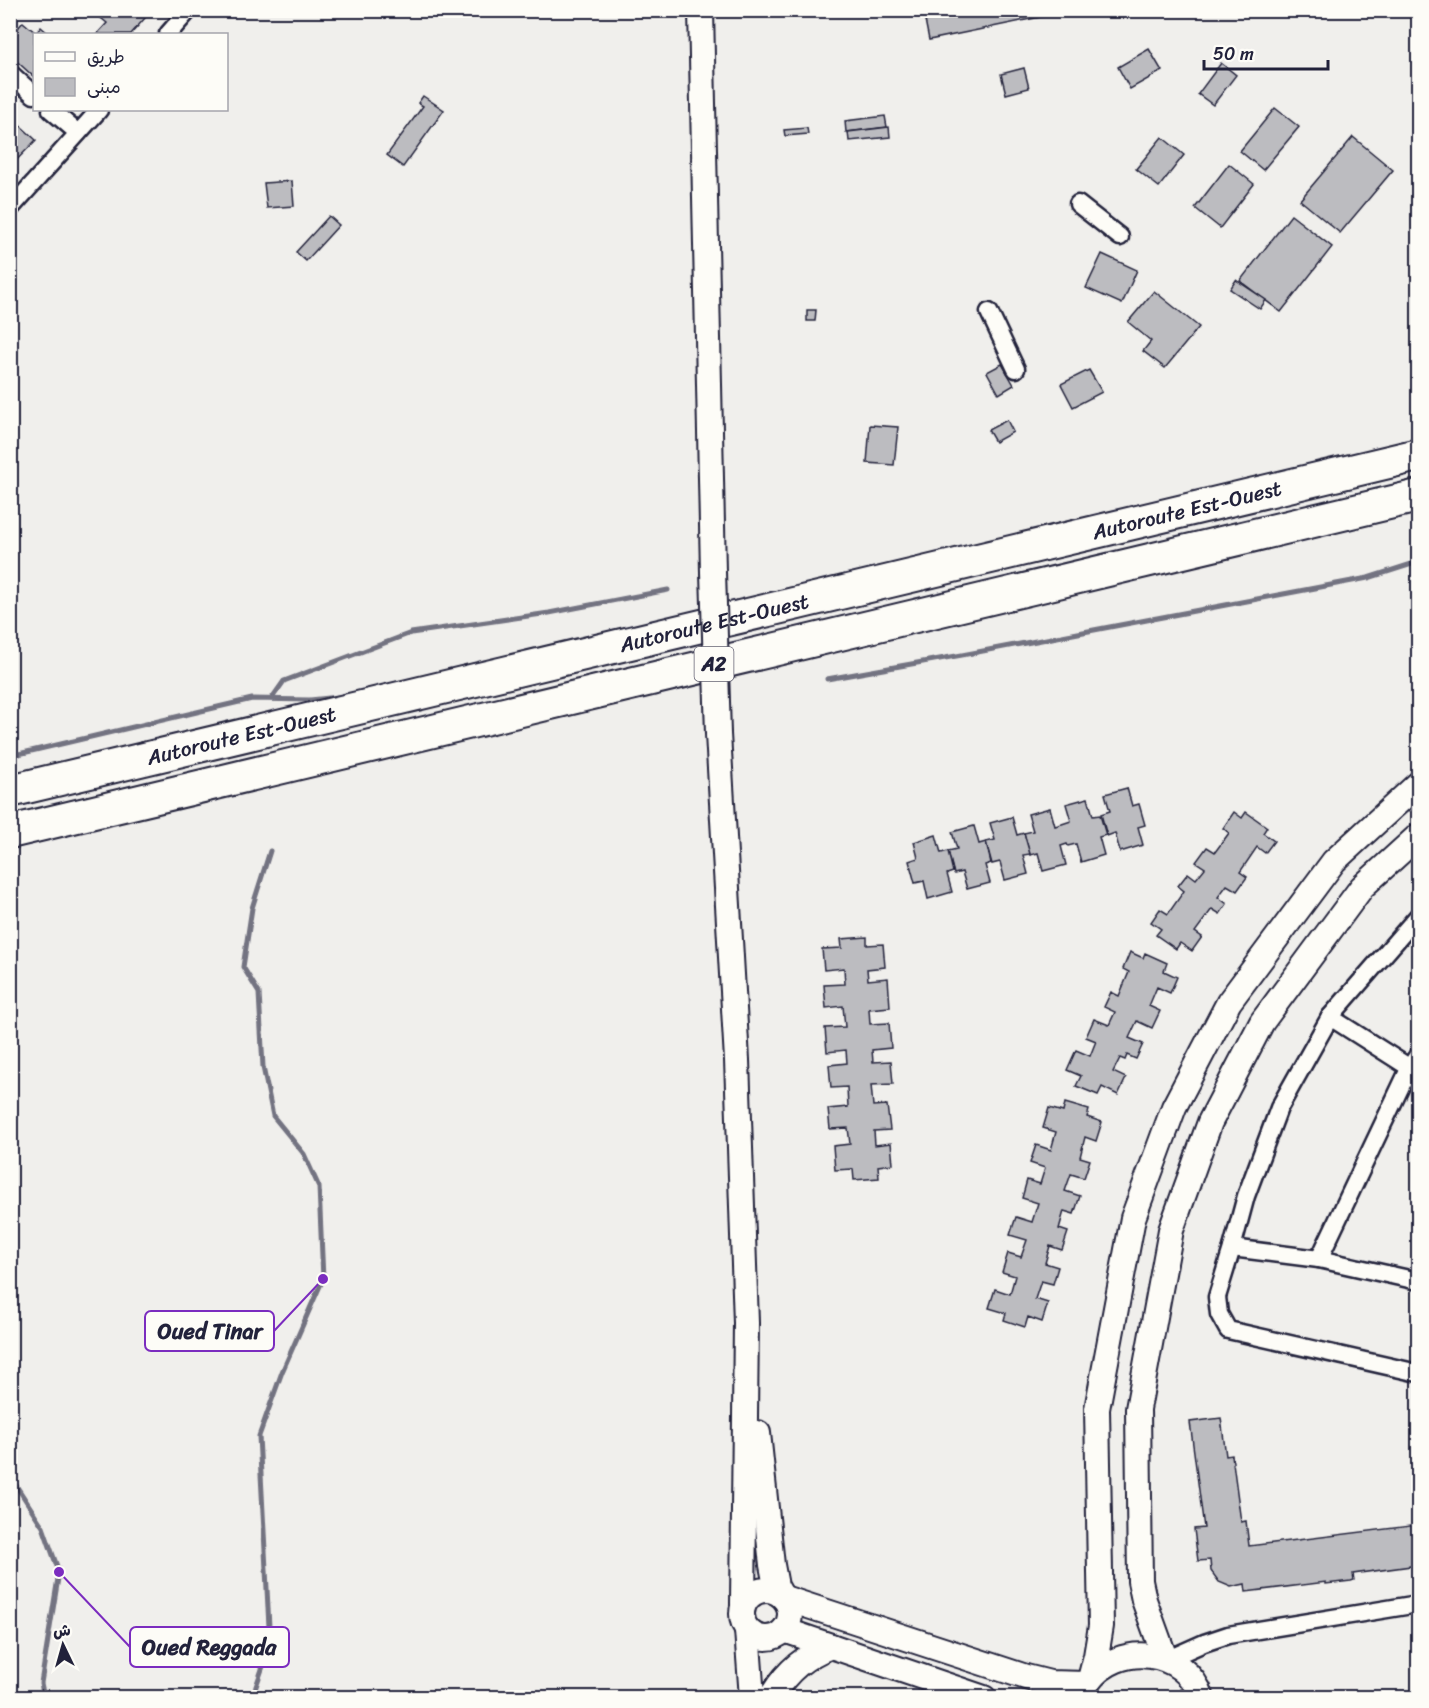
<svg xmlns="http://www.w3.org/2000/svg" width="1429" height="1708" font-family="Sriracha,'Playpen Sans Arabic',sans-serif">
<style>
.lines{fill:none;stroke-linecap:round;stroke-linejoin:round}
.stream{stroke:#737381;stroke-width:5}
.building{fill:#bcbcc0;stroke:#22223b;stroke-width:1.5}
.street-casing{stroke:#22223b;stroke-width:21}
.secondary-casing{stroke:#22223b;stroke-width:28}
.highway-casing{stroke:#22223b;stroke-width:36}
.street{stroke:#fdfcf7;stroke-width:16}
.secondary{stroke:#fdfcf7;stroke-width:24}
.highway{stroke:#fdfcf7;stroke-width:32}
.secondary-bridge-casing{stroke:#22223b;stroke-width:28;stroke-linecap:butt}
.secondary-bridge{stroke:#fdfcf7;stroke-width:24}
.labels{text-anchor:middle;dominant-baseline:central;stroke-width:5;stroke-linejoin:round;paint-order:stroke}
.shield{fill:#fdfcf7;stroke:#646373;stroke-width:1.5}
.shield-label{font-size:20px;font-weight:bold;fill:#22223b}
.street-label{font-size:21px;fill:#22223b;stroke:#fdfcf7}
.leader{fill:none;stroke:#7b2cbf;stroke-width:2}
.callout-dot{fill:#7b2cbf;stroke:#fdfcf7;stroke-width:2}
.callout{fill:#fdfcf7;stroke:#7b2cbf;stroke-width:2}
.callout-label{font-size:22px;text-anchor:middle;font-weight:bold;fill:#22223b}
</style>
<rect width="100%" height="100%" fill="#f0efec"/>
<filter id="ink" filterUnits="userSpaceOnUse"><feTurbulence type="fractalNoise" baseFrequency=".0167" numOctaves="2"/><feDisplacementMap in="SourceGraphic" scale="12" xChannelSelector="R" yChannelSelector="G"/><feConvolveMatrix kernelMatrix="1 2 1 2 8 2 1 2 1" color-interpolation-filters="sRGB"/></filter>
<g filter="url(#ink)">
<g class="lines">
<g class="stream">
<path d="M827 679 962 655 1368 578 1418 562"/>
<path d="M272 698 284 681 411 633 549 613 668 590"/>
<path d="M10 756 252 699 310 700 339 697"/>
<path d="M10 1476 43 1527 59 1572 41 1683 44 1698"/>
<path d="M252 1698 270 1646 259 1436 282 1372 323 1279 319 1187 304 1154 273 1116 263 1067 259 993 243 967 252 908 270 851"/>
</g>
</g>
<g class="building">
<path d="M99 10H152L131 34H97L107 23 96 14Z"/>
<path d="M923 10H1065V12L929 40Z"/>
<path d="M10 22 18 28 23 22 36 33 41 27 49 34H34V77L11 56 10 57Z"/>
<path d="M1149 49 1162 71 1130 89 1118 67Z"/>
<path d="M1221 63 1236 75 1213 105 1198 94Z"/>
<path d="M1024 68 1029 88 1006 94 1001 74Z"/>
<path d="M423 96 444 110 403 167 387 155 423 106 418 103Z"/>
<path d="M1275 108 1299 127 1263 170 1240 151Z"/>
<path d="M10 116 36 140 10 167Z"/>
<path d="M885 116 887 127 846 132 845 121Z"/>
<path d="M889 127 890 137 849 141 848 132Z"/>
<path d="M807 128 808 134 785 136 784 130Z"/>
<path d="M1162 137 1184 155 1159 187 1136 169Z"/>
<path d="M1353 137 1393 170 1340 233 1300 200Z"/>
<path d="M1229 164 1254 184 1220 228 1195 208Z"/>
<path d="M292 181 294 206 267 208 264 183Z"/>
<path d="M1291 215 1332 247 1281 312 1240 281Z"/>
<path d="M329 216 339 225 306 261 296 252Z"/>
<path d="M1102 254 1137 270 1122 304 1086 288Z"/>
<path d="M1236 280 1266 300 1260 309 1230 289Z"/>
<path d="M1154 291 1199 327 1165 368 1143 351 1151 341 1128 322Z"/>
<path d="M807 310H816L815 321H807Z"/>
<path d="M1002 364 1014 385 999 394 987 372Z"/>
<path d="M1089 370 1102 392 1073 407 1061 384Z"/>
<path d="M1007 420 1013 432 995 442 988 430Z"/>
<path d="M870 425 898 427 894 465 867 463Z"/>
<path d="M1127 788 1132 806 1139 804 1145 825 1138 827 1143 845 1120 852 1115 833 1107 836 1101 814 1110 811 1105 794Z"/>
<path d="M1088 798 1093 816 1100 815 1106 835 1099 837 1104 855 1081 862 1076 844 1068 846 1067 844 1061 846 1066 865 1043 871 1038 853 1030 855 1024 833 1033 831 1028 814 1050 808 1055 826 1062 824 1071 821 1066 804Z"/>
<path d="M1234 812 1242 818 1246 812 1267 827 1263 833 1274 841 1265 853 1257 847 1240 872 1247 877 1237 891 1227 885 1218 897 1227 904 1220 914 1212 909 1195 932 1202 937 1192 951 1180 943 1176 949 1156 935 1161 929 1151 922 1160 909 1168 914 1184 891 1178 886 1188 873 1196 879 1205 868 1196 862 1207 847 1215 852 1229 833 1223 828Z"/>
<path d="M1012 817 1017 835 1024 833 1030 854 1023 855 1028 874 1005 880 1000 862 992 864 986 842 995 840 990 823Z"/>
<path d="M974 826 979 844 986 842 991 863 985 865 990 883 967 889 962 872 954 874 948 851 957 849 952 832Z"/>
<path d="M936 835 941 853 948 851 953 872 947 874 952 892 928 899 924 881 915 883 909 861 918 858 914 842Z"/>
<path d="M867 937V945L883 944 885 967 867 969 868 980 888 978 890 1007 869 1009 870 1024 889 1023 891 1048 872 1050 873 1062 891 1061 893 1084 871 1085 873 1106 887 1105 890 1130 874 1131 875 1145 891 1143 893 1164 878 1166 879 1178 854 1180 853 1169 835 1170 833 1146 850 1144 848 1128 830 1129 828 1109 848 1107 847 1087 831 1088 829 1065 847 1063 846 1050 827 1052 825 1028 845 1027 843 1006 826 1008 824 985 845 984 844 968 824 970 822 949 842 948 841 939Z"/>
<path d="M1130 952 1143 958 1145 953 1167 963 1164 971 1177 977 1170 993 1157 987 1149 1006 1160 1011 1152 1028 1137 1021 1129 1038 1143 1044 1136 1059 1127 1055 1125 1060 1120 1058 1113 1072 1126 1078 1118 1095 1102 1087 1098 1095 1076 1086 1081 1076 1067 1070 1076 1050 1090 1056 1096 1041 1086 1037 1094 1019 1109 1025 1115 1012 1104 1007 1111 992 1119 996 1129 972 1123 969Z"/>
<path d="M1065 1103 1089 1110 1087 1117 1102 1122 1096 1141 1085 1137 1080 1157 1090 1160 1084 1178 1071 1174 1065 1191 1080 1196 1074 1214 1064 1211 1059 1229 1068 1232 1062 1250 1050 1246 1045 1263 1058 1267 1053 1284 1041 1281 1035 1299 1048 1303 1042 1322 1028 1317 1025 1327 1004 1320 1006 1313 989 1308 995 1289 1010 1294 1015 1276 1002 1272 1008 1253 1021 1257 1027 1240 1010 1235 1016 1217 1032 1222 1038 1203 1022 1198 1027 1180 1040 1184 1045 1168 1030 1163 1036 1145 1051 1150 1056 1132 1043 1128 1049 1108 1063 1112Z"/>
<path d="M1221 1418 1226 1456 1232 1455 1241 1522 1246 1521 1249 1546 1418 1525V1565L1353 1574 1354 1580 1351 1581 1326 1584V1582L1246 1592 1245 1584 1231 1587 1219 1582 1211 1571 1210 1560 1198 1561 1194 1529 1204 1528 1190 1422Z"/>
</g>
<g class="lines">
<defs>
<g id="street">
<path d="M168 34 189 10"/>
<path d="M10 73 34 95"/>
<path d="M51 110 78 133"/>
<path d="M1078 204 1120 237"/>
<path d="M10 209 99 110"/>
<path d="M989 312 1016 369"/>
<path d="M1418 916 1330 1017 1279 1108 1246 1196 1232 1248 1217 1297 1219 1314 1228 1330 1418 1373"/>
<path d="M1330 1017 1418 1073"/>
<path d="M1232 1248 1319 1259 1410 1067 1418 1055"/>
<path d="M1319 1259 1418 1281"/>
<path d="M1168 1659 1204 1643 1228 1635 1418 1604"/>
</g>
<g id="secondary">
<path d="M701 10 713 572"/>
<path d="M718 734 737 1060 746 1323 743 1604"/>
<path d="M758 1433 772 1565 776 1586 781 1595"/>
<circle cx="766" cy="1614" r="24"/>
<path d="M784 1598 1026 1677 1050 1683 1086 1684"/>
<path d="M747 1630 752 1698"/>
<path d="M784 1630 984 1698"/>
<path d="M1165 1658 1144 1600 1140 1581 1138 1409 1171 1230 1210 1122 1262 1022 1362 887 1418 836"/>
<path d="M1090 1679 1096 1656 1101 1626 1097 1409 1133 1218 1174 1107 1229 1002 1334 861 1418 784"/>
<path d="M1088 1682C1118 1641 1185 1648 1202 1698"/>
<path d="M773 1694C788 1670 805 1656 831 1646"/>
</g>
<g id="highway">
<path id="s1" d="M10 791 1418 455"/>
<path d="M10 832 1418 496"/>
</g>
</defs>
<use href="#street" class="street-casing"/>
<use href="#secondary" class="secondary-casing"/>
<use href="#highway" class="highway-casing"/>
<use href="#street" class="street"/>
<use href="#secondary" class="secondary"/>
<use href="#highway" class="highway"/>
<defs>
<path id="secondary-bridge" d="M713 572 718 734"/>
</defs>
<use href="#secondary-bridge" class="secondary-bridge-casing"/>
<use href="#secondary-bridge" class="secondary-bridge"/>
</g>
</g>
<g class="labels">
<rect class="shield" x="694.5" y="647" width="39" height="34" rx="4.5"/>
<g class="shield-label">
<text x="714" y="664">A2</text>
</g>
<g class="street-label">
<text stroke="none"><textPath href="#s1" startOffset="1210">Autoroute Est-Ouest</textPath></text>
<text stroke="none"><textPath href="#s1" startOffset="724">Autoroute Est-Ouest</textPath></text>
<text stroke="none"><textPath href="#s1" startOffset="238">Autoroute Est-Ouest</textPath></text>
</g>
</g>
<path class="leader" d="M323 1279L274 1331M59 1572L130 1647"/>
<g class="callout-dot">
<circle cx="323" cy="1279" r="6"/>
<circle cx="59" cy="1572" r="6"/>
</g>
<g class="callout">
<rect x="145" y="1311" width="129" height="40" rx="6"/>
<rect x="130" y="1627" width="159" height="40" rx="6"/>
</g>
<g class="callout-label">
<text x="210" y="1339">Oued Tinar</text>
<text x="209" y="1655">Oued Reggada</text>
</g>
<rect width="1429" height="1708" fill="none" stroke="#fdfcf7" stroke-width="36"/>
<rect x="18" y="18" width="1393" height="1672" fill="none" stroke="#22223b" stroke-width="2" filter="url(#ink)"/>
<rect x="33" y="33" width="195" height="78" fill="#fdfcf7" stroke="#a5a5ac" stroke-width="1.5"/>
<rect x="45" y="52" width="30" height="9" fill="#fdfcf7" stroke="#a5a5ac" stroke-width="1.5"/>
<text x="87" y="63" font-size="18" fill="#22223b">طريق</text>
<rect x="45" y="78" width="30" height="18" fill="#bcbcc0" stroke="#a5a5ac" stroke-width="1.5"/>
<text x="87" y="93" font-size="18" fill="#22223b">مبنى</text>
<g transform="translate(63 1645) rotate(355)" stroke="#fdfcf7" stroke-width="4.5" paint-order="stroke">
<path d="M0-4.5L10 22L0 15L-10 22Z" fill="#22223b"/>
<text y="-9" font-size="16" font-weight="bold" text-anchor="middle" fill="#22223b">ش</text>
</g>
<path d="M1204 60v9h124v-9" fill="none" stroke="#22223b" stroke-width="3"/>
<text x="1213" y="60" font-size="18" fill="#22223b" stroke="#fdfcf7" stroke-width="4.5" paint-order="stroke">50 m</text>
</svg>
